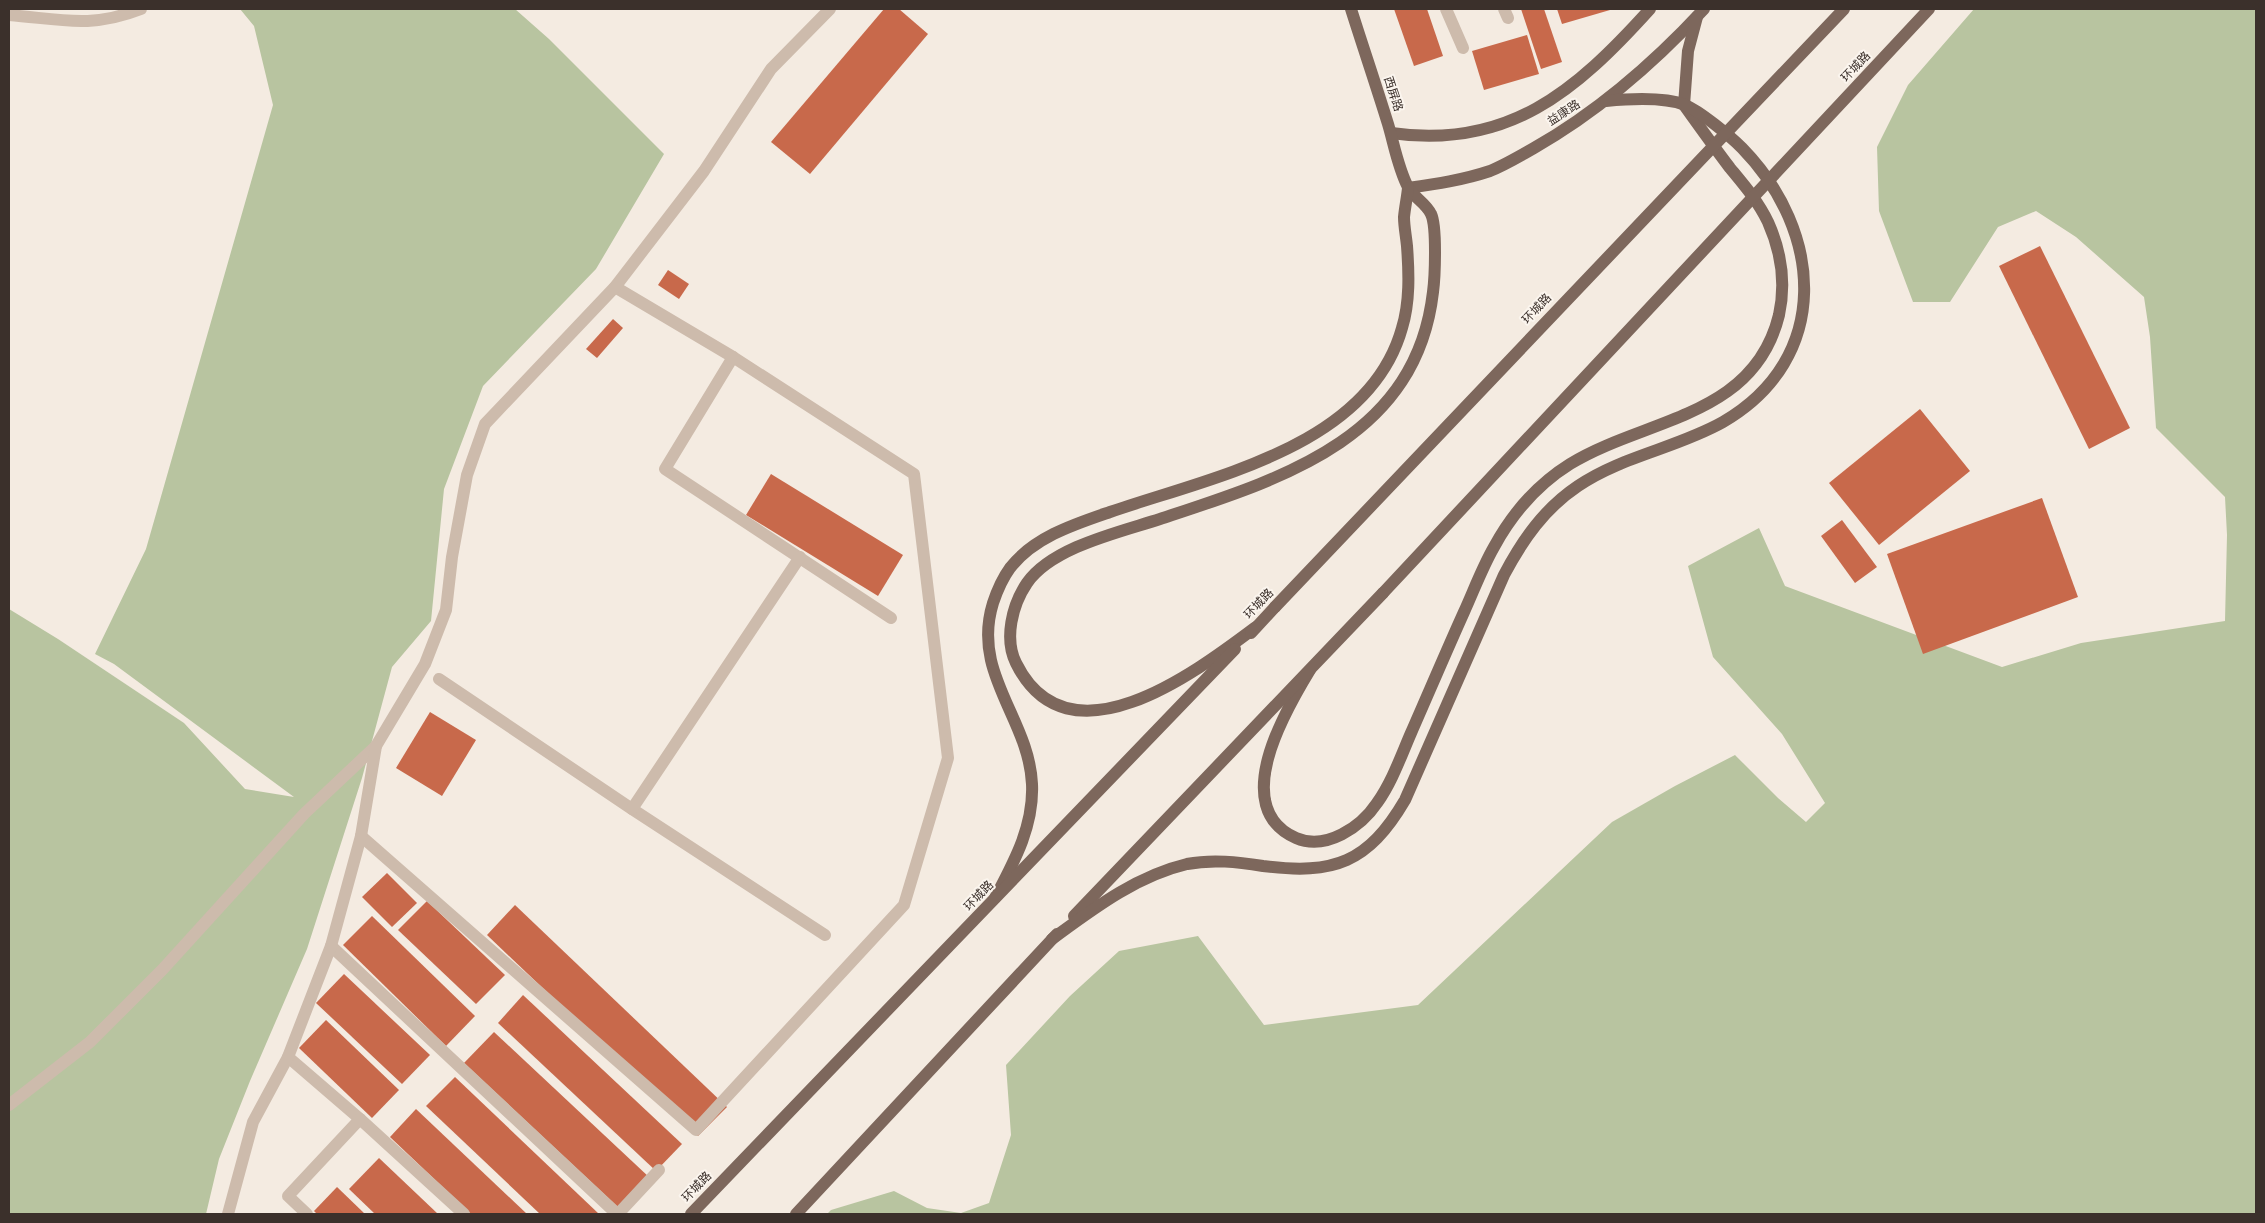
<svg xmlns="http://www.w3.org/2000/svg" width="2265" height="1223" font-family="'Source Sans 3','Noto Sans SC',sans-serif">
<style>
.green{fill:#b8c4a0}
.building{fill:#c8694b}
.lines{fill:none;stroke-linecap:round;stroke-linejoin:round}
.minor{stroke:#cdbbac;stroke-width:12}
.major{stroke:#7d675c;stroke-width:12}
.major-bridge{stroke:#7d675c;stroke-width:12}
.labels{text-anchor:middle;dominant-baseline:central;stroke-width:4;stroke-linejoin:round;paint-order:stroke}
.street-label{font-size:12px;fill:#3b302b;stroke:#fbf5ee}
</style>
<rect width="100%" height="100%" fill="#f4ebe1"/>
<g class="green">
<path d="M240 9H515L549 39 664 154 596 269 483 386 444 489 431 621 392 667 362 778 307 949 250 1081 219 1159 206 1214H9V609L58 639 184 723 245 789 294 797 114 664 95 654 146 549 273 105 254 26Z"/>
<path d="M1974 9H2256V1214H827L831 1210 894 1191 927 1208 961 1213 989 1203 1011 1135 1006 1065 1070 996 1119 951 1198 936 1264 1025 1418 1005 1612 822 1675 786 1735 755 1778 798 1806 822 1825 803 1782 734 1713 657 1688 566 1759 528 1785 586 2002 667 2081 643 2225 621 2227 535 2225 497 2156 428 2150 337 2144 297 2076 237 2036 211 1998 227 1950 302H1913L1879 211 1877 147 1908 85Z"/>
</g>
<g class="building">
<path d="M884 9H899L928 34 810 174 771 142Z"/>
<path d="M1394 9H1427L1443 56 1414 66Z"/>
<path d="M1521 9H1544L1562 62 1541 69Z"/>
<path d="M1557 9H1610V10L1562 24Z"/>
<path d="M1527 35 1539 74 1484 90 1472 51Z"/>
<path d="M2040 246 2130 428 2089 449 1999 266Z"/>
<path d="M668 270 689 284 679 299 658 285Z"/>
<path d="M613 319 623 328 597 358 586 349Z"/>
<path d="M1920 409 1970 471 1879 545 1829 483Z"/>
<path d="M771 474 903 555 878 596 746 515Z"/>
<path d="M2042 498 2078 597 1923 654 1887 554Z"/>
<path d="M1842 520 1877 567 1855 583 1821 536Z"/>
<path d="M430 712 476 740 442 796 396 768Z"/>
<path d="M387 873 417 903 392 927 362 897Z"/>
<path d="M427 901 505 975 476 1004 398 930Z"/>
<path d="M515 905 727 1107 698 1136 487 935Z"/>
<path d="M372 916 475 1016 446 1046 343 945Z"/>
<path d="M344 974 430 1055 402 1084 316 1003Z"/>
<path d="M523 995 682 1144 656 1171 498 1023Z"/>
<path d="M326 1020 399 1090 372 1118 299 1048Z"/>
<path d="M494 1032 650 1178 620 1209 464 1063Z"/>
<path d="M455 1077 599 1214H540L426 1106Z"/>
<path d="M416 1109 527 1214H471L390 1137Z"/>
<path d="M379 1158 438 1214H375L349 1189Z"/>
<path d="M337 1187 365 1214H317L314 1211Z"/>
</g>
<g class="lines">
<g class="minor">
<path d="M1446 9 1463 48"/>
<path d="M1504 9 1508 18"/>
<path d="M9 15C60 19 90 29 141 9"/>
<path d="M733 357 665 469 891 618"/>
<path d="M439 679 632 809 825 935"/>
<path d="M632 809 800 557"/>
<path d="M361 836 696 1130 904 905 948 758 914 474 733 357 615 287"/>
<path d="M331 946 617 1214"/>
<path d="M288 1057 360 1119 464 1214"/>
<path d="M9 1105 90 1042 163 969 304 814 376 746 425 664 446 610 452 557 467 475 485 424 615 287 704 171 771 69 830 9"/>
<path d="M228 1214 253 1122 288 1057 331 946 361 836 376 746"/>
<path d="M307 1214 288 1196 360 1119"/>
<path d="M618 1214 659 1170"/>
</g>
<g class="major">
<path d="M1391 133C1508 150 1576 91 1650 9"/>
<path d="M1408 188C1436 184 1463 180 1490 171 1505 165 1520 156 1534 148 1599 111 1653 64 1704 9"/>
<path d="M1256 627C1196 672 1068 769 1016 663 1004 639 1012 605 1027 583 1052 547 1120 532 1160 519 1281 479 1416 439 1433 292 1435 277 1437 226 1431 214 1426 203 1413 197 1408 187 1398 168 1394 144 1388 124 1376 85 1363 47 1351 9"/>
<path d="M1251 633 1275 607"/>
<path d="M1310 670C1285 711 1228 808 1296 838 1326 851 1361 827 1377 803 1392 782 1401 756 1411 733 1429 692 1446 652 1464 612 1474 590 1482 568 1494 547 1512 514 1538 484 1570 464 1645 418 1754 418 1779 315 1786 283 1781 251 1768 222 1758 201 1744 185 1730 168 1714 147 1699 126 1684 105L1688 51 1697 17"/>
<path d="M995 898C1014 862 1034 826 1032 784 1029 718 971 674 993 603 997 591 1002 579 1010 568 1034 537 1075 524 1110 512 1211 477 1369 447 1402 328 1410 302 1409 273 1407 246 1406 236 1404 226 1404 217 1405 207 1407 198 1408 188"/>
<path d="M1074 916 1383 593"/>
<path d="M1052 939C1093 909 1136 876 1187 864 1212 859 1238 862 1263 866 1334 875 1368 863 1405 800L1504 575C1523 539 1545 508 1578 486 1622 456 1677 448 1723 422 1833 358 1823 231 1742 148 1730 136 1700 111 1685 105 1665 97 1627 99 1606 101"/>
<path d="M691 1214 1235 649"/>
<path d="M796 1214 1057 934"/>
</g>
<g class="major-bridge">
<path d="M1383 593 1929 9"/>
<path d="M1275 607 1844 9"/>
</g>
</g>
<g class="labels">
<g class="street-label">
<text transform="translate(1856 67) rotate(-47)">环城路</text>
<text transform="translate(1393 94) rotate(72)">西屏路</text>
<text transform="translate(1564 113) rotate(-33)">益康路</text>
<text transform="translate(1537 309) rotate(-47)">环城路</text>
<text transform="translate(1259 604) rotate(-46)">环城路</text>
<text transform="translate(979 896) rotate(-46)">环城路</text>
<text transform="translate(697 1187) rotate(-46)">环城路</text>
</g>
</g>
<rect width="2265" height="1223" fill="none" stroke="#3b302b" stroke-width="20"/>
</svg>
